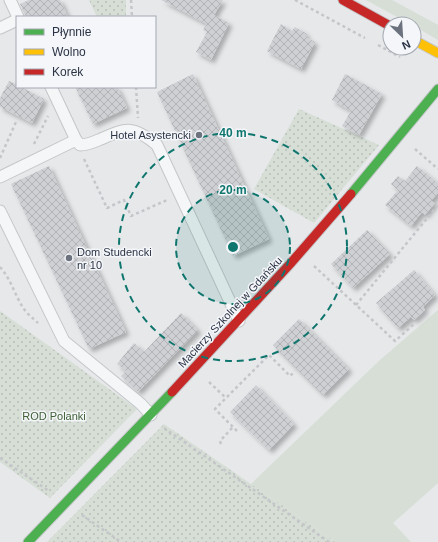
<svg xmlns="http://www.w3.org/2000/svg" width="438" height="542" font-family="Arial,sans-serif">
<style>
.grass{fill:#d6ded6}
.park{fill:url(#park-dots)}
.building{fill:url(#building-cross-hatch);filter:url(#shadow)}
.lines{fill:none;stroke-linecap:round;stroke-linejoin:round}
.lane-casing{stroke:#c4c6c8;stroke-width:13}
.fast-casing{stroke:#c4c6c8;stroke-width:11}
.slow-casing{stroke:#c4c6c8;stroke-width:11}
.jam-casing{stroke:#c4c6c8;stroke-width:11}
.path{stroke:#c5c6ca;stroke-width:2.5;stroke-dasharray:3 3;stroke-linecap:butt}
.lane{stroke:#f5f6f7;stroke-width:11}
.fast{stroke:#4caf50;stroke-width:9}
.slow{stroke:#ffc107;stroke-width:9}
.jam{stroke:#c62828;stroke-width:9}
.ring{fill:none;stroke:#0f766e;stroke-width:2;stroke-dasharray:7 5}
.poi-dot{fill:#6c737f;stroke:#f4f6f9;stroke-width:1.5}
.labels{text-anchor:middle;dominant-baseline:central;stroke-width:3;stroke-linejoin:round;paint-order:stroke}
.poi-label{font-size:11px;fill:#2b3445;stroke:#f4f6f9;text-anchor:end}
.street-label{font-size:11px;fill:#2b3445;stroke:#f4f6f9}
.park-label{font-size:11px;fill:#3f6138;stroke:#f4f6f9}
.centre{fill:#0f766e;stroke:#f4f6f9;stroke-width:2}
.ring-label{font-size:12px;text-anchor:middle;font-weight:bold;fill:#0f766e;stroke:#f4f6f9;stroke-width:3;stroke-linejoin:round;paint-order:stroke}
</style>
<defs>
<pattern id="park-dots" width="8" height="8" patternUnits="userSpaceOnUse"><rect width="8" height="8" fill="#d6ded6"/><path d="M2 2h.1M6 6h.1" fill="none" stroke="#b8bfb9" stroke-width="1.8" stroke-linecap="round"/></pattern>
<pattern id="building-cross-hatch" width="8" height="8" patternUnits="userSpaceOnUse"><rect width="8" height="8" fill="#ced0d3"/><path d="M0 0l8 8M0 8l8-8" fill="none" stroke="#b1b3b6"/></pattern>
<filter id="shadow"><feDropShadow dx="3.5" dy="3.5" stdDeviation="2" flood-color="#0004"/></filter>
</defs>
<rect width="100%" height="100%" fill="#e6e8ea"/>
<g class="grass">
<path d="M366 0H392L438 25V40L414 26V24H410Z"/>
<path d="M438 310V483L393 523 411 542H335L251 484 380 360Z"/>
</g>
<g class="park">
<path d="M89 0H126V17H97Z"/>
<path d="M299 109 379 145 314 223 254 189Z"/>
<path d="M0 311 137 409 50 498 0 462Z"/>
<path d="M164 424 335 542H47Z"/>
</g>
<g class="building">
<path d="M29 0H60L68 17H26L20 4Z"/>
<path d="M161 0H223L214 15 229 23 211 60 196 52 207 32 203 30 207 24Z"/>
<path d="M281 24 292 31 295 27 307 34 305 37 315 42 301 69 267 51Z"/>
<path d="M193 74 269 239 233 256 157 92Z"/>
<path d="M345 74 382 94 359 135 342 126 351 111 332 100Z"/>
<path d="M9 81 17 85V87H21L44 99 32 123 0 107V98Z"/>
<path d="M75 87H117L127 108 93 124Z"/>
<path d="M49 166 126 332 89 349 11 184Z"/>
<path d="M417 166 438 183V193L431 201 435 203 425 215 422 212 411 226 385 205 398 190 391 184 398 176 405 181Z"/>
<path d="M367 230 390 254 353 288 331 264Z"/>
<path d="M414 270 435 295 423 307 425 310 414 320 411 317 398 328 376 303Z"/>
<path d="M181 313 198 330 138 392 121 376 126 371 117 364 134 343 144 352Z"/>
<path d="M299 319 349 369 323 395 273 345Z"/>
<path d="M256 385 294 424 269 450 230 412Z"/>
</g>
<g class="lines">
<defs>
<g id="lane">
<path d="M10 0 18 17"/>
<path d="M0 28 17 20"/>
<path d="M51 87 76 140 80 145C88 145 94 142 101 139 127 127 134 126 157 145L239 321"/>
<path d="M0 177 76 140"/>
<path d="M0 211 64 341 141 404 151 415"/>
</g>
<g id="fast">
<path d="M351 194 438 89"/>
<path d="M28 542 172 392"/>
</g>
<path id="slow" d="M414 40 438 53"/>
<g id="jam">
<path d="M343 0 390 26"/>
<path d="M172 392 290 264 351 194"/>
</g>
</defs>
<use href="#lane" class="lane-casing"/>
<use href="#fast" class="fast-casing"/>
<use href="#slow" class="slow-casing"/>
<use href="#jam" class="jam-casing"/>
<g class="path">
<path d="M131 0 132 17"/>
<path d="M295 0 365 38"/>
<path d="M378 45 400 57"/>
<path d="M136 87 138 118"/>
<path d="M34 144 48 116"/>
<path d="M415 149 438 169"/>
<path d="M0 158 16 122"/>
<path d="M84 159 107 208 124 200 131 216 167 200"/>
<path d="M314 266 395 341 414 324"/>
<path d="M0 267C11 279 15 296 24 309 28 315 33 318 38 323"/>
<path d="M356 305 438 205"/>
<path d="M209 382 226 398"/>
<path d="M164 428 329 542"/>
<path d="M237 431 215 409 269 355 290 376 295 371"/>
<path d="M221 444 220 441 233 427"/>
<path d="M0 458 49 491"/>
<path d="M82 515 121 542"/>
</g>
<use href="#lane" class="lane"/>
<use href="#fast" class="fast"/>
<use href="#slow" class="slow"/>
<use href="#jam" class="jam"/>
</g>
<circle cx="233" cy="247" r="57" fill="#0f766e" fill-opacity=".12"/>
<g class="ring">
<circle cx="233" cy="247" r="57"/>
<circle cx="233" cy="247" r="114"/>
</g>
<g class="poi-dot">
<circle cx="199" cy="135" r="4"/>
<circle cx="69" cy="258" r="4"/>
</g>
<g class="labels">
<g class="poi-label">
<text x="191" y="135">Hotel Asystencki</text>
<text x="77" y="252" text-anchor="start">Dom Studencki<tspan x="77" dy="13">nr 10</tspan></text>
</g>
<g class="street-label">
<text transform="translate(230 312) rotate(-47)">Macierzy Szkolnej w Gdańsku</text>
</g>
<g class="park-label">
<text x="54" y="416">ROD Polanki</text>
</g>
</g>
<circle cx="233" cy="247" r="6" class="centre"/>
<g class="ring-label">
<text x="233" y="137">40 m</text>
<text x="233" y="194">20 m</text>
</g>
<rect x="16" y="16" width="140" height="72" fill="#f4f6f9" stroke="#a4a8b1"/>
<rect x="24" y="29" width="20" height="6" fill="#4caf50" stroke="#a4a8b1"/>
<text x="52" y="36" font-size="12" fill="#2b3445">Płynnie</text>
<rect x="24" y="49" width="20" height="6" fill="#ffc107" stroke="#a4a8b1"/>
<text x="52" y="56" font-size="12" fill="#2b3445">Wolno</text>
<rect x="24" y="69" width="20" height="6" fill="#c62828" stroke="#a4a8b1"/>
<text x="52" y="76" font-size="12" fill="#2b3445">Korek</text>
<g transform="translate(402 36) rotate(155)"><circle r="19" fill="#f4f6f9" stroke="#a4a8b1"/>
<path d="M0-3L7 15L0 10L-7 15Z" fill="#6c737f"/>
<text y="-6" font-size="11" font-weight="bold" text-anchor="middle" fill="#2b3445">N</text>
</g>
</svg>
